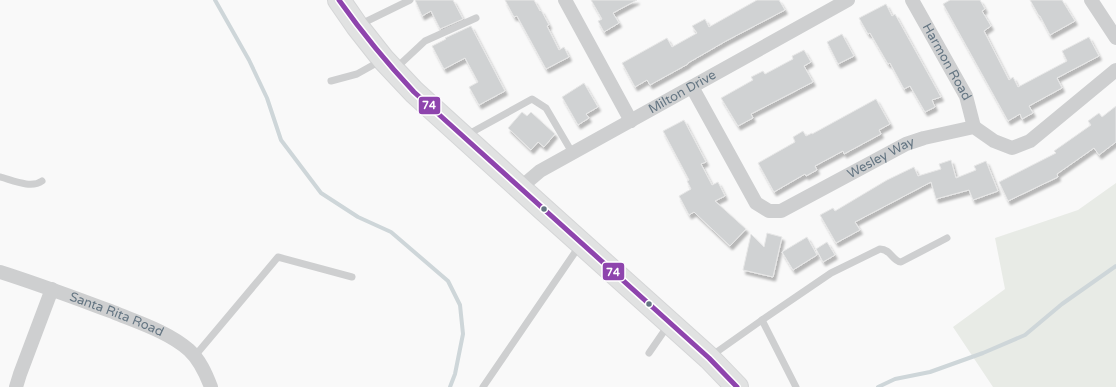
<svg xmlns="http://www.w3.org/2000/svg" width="1116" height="387" font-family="'Varela Round',sans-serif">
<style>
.green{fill:#e8ebe6}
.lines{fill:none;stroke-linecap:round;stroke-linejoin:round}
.stream{stroke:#ced6d9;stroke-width:4}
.building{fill:#d0d2d3;stroke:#e8e8e8;filter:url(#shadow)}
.primary-casing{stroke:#d5d6d7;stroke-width:24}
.service{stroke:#cecfd0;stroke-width:7}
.minor{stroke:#cecfd0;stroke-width:14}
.primary{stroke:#e1e2e2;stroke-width:22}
.bus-1-casing{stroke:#fff;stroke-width:8}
.bus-1{stroke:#8e44ad;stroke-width:5}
.bus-dot{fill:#657683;stroke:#fff;stroke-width:1.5}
.labels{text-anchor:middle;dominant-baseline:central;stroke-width:4;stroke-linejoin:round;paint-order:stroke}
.street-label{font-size:13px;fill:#657683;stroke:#fff}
.line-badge{stroke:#fff;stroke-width:1.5}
.badge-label{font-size:11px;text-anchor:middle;font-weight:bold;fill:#fff}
</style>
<defs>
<filter id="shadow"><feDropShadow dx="2.5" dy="4" stdDeviation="1" flood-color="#0004"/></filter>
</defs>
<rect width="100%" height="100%" fill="#f9f9f9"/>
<path class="green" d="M1116 183V387H993L953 327 1005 289 995 238 1078 210Z"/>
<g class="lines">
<g class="stream">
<path d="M215 0 249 60 267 98 281 140 321 193 358 217 391 232 448 281 460 305 463 334 455 374 450 387"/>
<path d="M878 387 895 379 930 372 983 353 1025 335 1062 304 1116 266"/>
</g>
</g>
<g class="building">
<path d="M415 0H453L463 19 440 29 431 11 422 16Z"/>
<path d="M505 0H534L540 11 541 10 549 25 547 26 559 50 564 47 569 57 546 69 517 16 514 17Z"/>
<path d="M591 0H637L613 13 619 23 604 32 598 21 602 19Z"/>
<path d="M757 0H779L785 10 726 41 688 63V64L650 85 647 80 635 87 622 63 667 38 672 47 697 33 692 26 705 19 709 27Z"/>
<path d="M950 0H980L985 9 982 11 991 26 984 31 1009 80 1013 77 1018 87 1067 61 1062 51 1089 37 1099 56 1057 78 1062 88 1029 106 1033 113 1022 119 1020 114 1008 121 943 4Z"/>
<path d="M1030 0H1062L1075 21 1050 35 1040 16H1039Z"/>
<path d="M886 4 892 16 895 14 941 97 932 100 935 107 925 112 910 86 904 89 890 63 888 64 870 33 868 34 859 18Z"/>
<path d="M471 26 505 91 479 105 469 87 478 82 465 58 444 69 432 46 446 39 445 38Z"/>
<path d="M842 34 854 56 838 64 827 42Z"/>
<path d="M804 50 811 62 804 66 813 82 751 114 753 118 738 126 721 98 753 80 751 77 763 71 765 74 793 59 792 56Z"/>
<path d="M584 83 598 107 586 114 589 118 578 125 562 97Z"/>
<path d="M876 99 890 124 879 130 881 134 844 154 843 151 815 166 817 170 806 176 805 174 774 192 758 163 795 142 793 137 803 131 806 136 812 133V134Z"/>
<path d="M1116 106V142L1099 155 1094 148 1057 174 1058 177 1008 201 999 182 1056 153 1054 151 1091 125 1088 121 1099 113 1102 117Z"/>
<path d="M522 112 527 116 531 112 555 134 544 147 538 142 531 150 508 128Z"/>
<path d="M684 120 706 162 701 164 712 185 718 182 725 196 715 201 746 229 730 246 694 212 689 215 679 196 691 189 687 181 689 180 663 131Z"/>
<path d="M951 160 956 178 976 170 974 166 986 161 998 191 973 200 969 190 936 199 931 182 855 222 860 230 836 243 820 215 833 208 835 211 887 180 914 167 918 176 941 169 939 164Z"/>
<path d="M767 233 782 237 773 277 743 270 751 234 764 247Z"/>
<path d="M807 237 817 255 793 270 782 252Z"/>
<path d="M827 242 835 255 823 262 816 249Z"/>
</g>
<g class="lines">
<defs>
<path id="primary" d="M339 0 357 26 383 59 414 92 543 209 709 358 737 387"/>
</defs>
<use href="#primary" class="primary-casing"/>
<g class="service">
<path d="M359 25 410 0"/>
<path d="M395 69 425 41 476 18"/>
<path d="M331 81 357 74 382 60"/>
<path d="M465 136 532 99 546 108 573 154"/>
<path d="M0 177C12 180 31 189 42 181"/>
<path d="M762 320 831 273 880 249C891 249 892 261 901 262L947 238"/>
<path d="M649 353 669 324"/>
<path d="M711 356 762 320 796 387"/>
<path d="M194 357 278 257 352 277"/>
<path d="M483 387 580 245"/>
</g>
<g class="minor">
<path d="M565 0 631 121"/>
<path id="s1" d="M912 0 966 96 974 127"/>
<path d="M1091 0 1116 38"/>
<path id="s2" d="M692 87 756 203 769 211H781L906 144 924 138 974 127 994 141 1012 148 1030 141 1116 70"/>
<path id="s3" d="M520 188 540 171 848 0"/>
<path id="s4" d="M0 272C38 284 75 298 113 312 137 322 169 332 189 350 200 360 206 374 211 387"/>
<path d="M16 387 20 374 52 289"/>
</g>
<use href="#primary" class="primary"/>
<defs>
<path id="bus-1" d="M339 0C363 34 386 62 414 92L709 358 737 387"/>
</defs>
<use href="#bus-1" class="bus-1-casing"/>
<use href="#bus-1" class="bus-1"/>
</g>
<g class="bus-dot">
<circle cx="544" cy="209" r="3.5"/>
<circle cx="649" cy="304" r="3.5"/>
</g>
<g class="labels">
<g class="street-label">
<text stroke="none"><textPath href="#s1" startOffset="71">Harmon Road</textPath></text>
<text stroke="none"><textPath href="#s3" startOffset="189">Milton Drive</textPath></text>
<text stroke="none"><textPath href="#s2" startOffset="273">Wesley Way</textPath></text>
<text stroke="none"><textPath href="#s4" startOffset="124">Santa Rita Road</textPath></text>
</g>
</g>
<g class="line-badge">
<rect x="418" y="96" width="23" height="19" rx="4" fill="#8e44ad"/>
<rect x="602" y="262" width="23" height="19" rx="4" fill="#8e44ad"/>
</g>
<g class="badge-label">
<text x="429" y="109">74</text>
<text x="613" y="276">74</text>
</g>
</svg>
